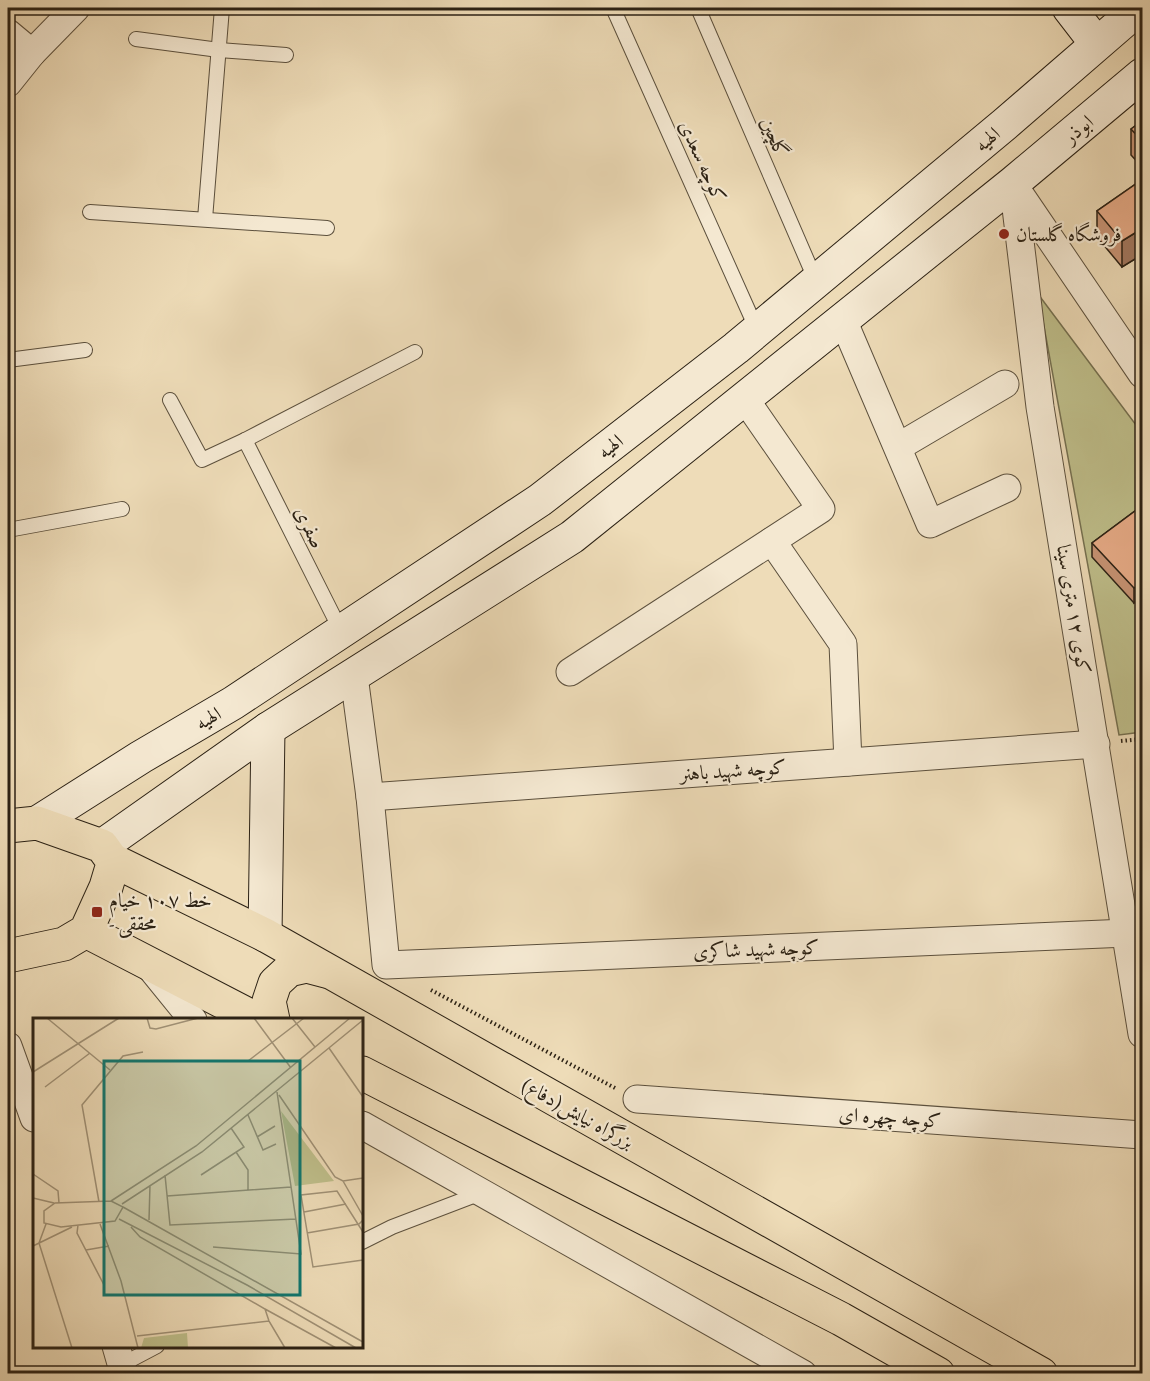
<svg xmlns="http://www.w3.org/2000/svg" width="1150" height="1381" font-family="'EB Garamond',Amiri,serif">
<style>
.green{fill:#bfbf8b;stroke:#757050;stroke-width:1.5}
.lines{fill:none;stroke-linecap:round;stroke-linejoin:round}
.lane-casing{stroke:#5c503d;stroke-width:16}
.street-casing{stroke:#5c503d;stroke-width:29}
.secondary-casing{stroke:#2b2114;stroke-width:35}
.primary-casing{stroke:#2b2114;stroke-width:35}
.highway-casing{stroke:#2b2114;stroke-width:35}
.path{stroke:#2b2114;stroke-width:4;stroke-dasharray:1.5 3;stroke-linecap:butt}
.lane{stroke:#f4e8d1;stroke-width:14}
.street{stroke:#f4e8d1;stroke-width:27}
.secondary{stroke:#f4e8d1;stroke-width:33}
.primary{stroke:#eedcb8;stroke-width:33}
.highway{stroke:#eedcb8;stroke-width:33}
.wall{fill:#c89475;stroke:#2b2114;stroke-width:1.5}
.shaded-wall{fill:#a2785f;stroke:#2b2114;stroke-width:1.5}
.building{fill:#e8ac88;stroke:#2b2114;stroke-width:1.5}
.poi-dot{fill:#8f2418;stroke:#f4e8d1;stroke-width:2}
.labels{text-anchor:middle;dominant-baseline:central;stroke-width:4.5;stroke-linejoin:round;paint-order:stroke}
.street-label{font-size:20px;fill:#2b2114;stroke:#f4e8d1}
.poi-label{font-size:20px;fill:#2b2114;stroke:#f4e8d1;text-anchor:start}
.inset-road{fill:none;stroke:#a09176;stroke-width:1.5}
.view{fill:#0f766e;fill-opacity:0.15;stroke:#0f766e;stroke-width:3}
.inset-edge{fill:none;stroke:#2b2114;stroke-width:3}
</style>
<rect width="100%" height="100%" fill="#eedcb8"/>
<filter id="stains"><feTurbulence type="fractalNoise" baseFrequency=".00333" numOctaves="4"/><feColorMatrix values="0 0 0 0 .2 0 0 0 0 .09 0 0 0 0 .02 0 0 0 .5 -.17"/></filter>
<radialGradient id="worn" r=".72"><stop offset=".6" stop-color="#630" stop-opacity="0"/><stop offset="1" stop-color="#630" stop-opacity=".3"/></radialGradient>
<path class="green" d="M1038 294 1142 433V732L1119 735Z"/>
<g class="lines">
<defs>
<g id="lane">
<path d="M613 8 757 330"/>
<path d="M698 8 816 281"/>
<path d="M136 39 219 50 286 55"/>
<path d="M90 212 327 228"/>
<path d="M205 219 222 8"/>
<path d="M8 360 85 350"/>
<path d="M170 400 202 460 245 440 415 352"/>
<path d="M245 440 341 631"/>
<path d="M8 530 122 509"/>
<path d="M362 1242 392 1227 481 1193"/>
<path d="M121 1365 157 1346"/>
</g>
<g id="street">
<path d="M8 33 32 53"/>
<path d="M8 83 32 53 76 8"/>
<path d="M1013 183 1040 407 1142 1034"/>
<path d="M1015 187 1142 374"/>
<path d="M843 320 930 524 1007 488"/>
<path d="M898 447 1005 384"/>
<path d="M772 541 843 644 848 762"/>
<path d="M570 672 821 509 745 399"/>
<path d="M354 676 370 797 386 965 1127 933"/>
<path d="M370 797 1096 744"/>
<path d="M150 967 193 1020"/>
<path d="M8 1046 34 1118"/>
<path d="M637 1099 1142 1135"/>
<path d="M362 1125 803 1374"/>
<path d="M116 1346 124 1374"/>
</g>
<g id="secondary">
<path d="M1069 8 1096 43"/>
<path d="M37 823 141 757 233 703 540 500 736 348 1005 124 1139 8"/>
<path d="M102 846 268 729 572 537 1013 183 1142 75"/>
<path d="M265 935 268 729"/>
</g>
<path id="primary" d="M273 1020 269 1001 275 983 289 970 307 966 326 971"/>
<g id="highway">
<path d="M8 826 37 823 102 846 112 860V867L106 887 86 931 64 944 8 956"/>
<path d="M112 860 265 935 1041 1374"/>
<path d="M86 931 258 1020"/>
<path d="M362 1073 841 1319 938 1374"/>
</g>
</defs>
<use href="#lane" class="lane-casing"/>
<use href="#street" class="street-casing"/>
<use href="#secondary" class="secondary-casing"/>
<use href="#primary" class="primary-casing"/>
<use href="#highway" class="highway-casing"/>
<g class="path">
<path d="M1121 741 1142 739"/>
<path d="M431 990 615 1088"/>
</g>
<use href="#lane" class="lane"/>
<use href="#street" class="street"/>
<use href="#secondary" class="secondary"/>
<use href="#primary" class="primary"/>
<use href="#highway" class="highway"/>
</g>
<g class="wall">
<path d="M1143 120V168L1131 155V129Z"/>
<path d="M1143 179V254L1122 267 1097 237V211Z"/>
<path d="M1143 505V596L1134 603 1092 557V543Z"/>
</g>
<g class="shaded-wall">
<path d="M1143 228V254L1122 267V241Z"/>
<path d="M1143 582V596L1134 603V588Z"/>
</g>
<g class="building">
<path d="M1143 120V142L1131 129Z"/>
<path d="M1143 179V228L1122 241 1097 211Z"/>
<path d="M1143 505V582L1134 588 1092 543Z"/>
</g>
<g class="poi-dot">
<circle cx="1004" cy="234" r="6"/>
<rect x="91" y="906" width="12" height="12" rx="3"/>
</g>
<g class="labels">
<g class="street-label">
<text transform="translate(1078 129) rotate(-40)">ابوذر</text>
<text transform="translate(775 137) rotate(67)">گلچین</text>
<text transform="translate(987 139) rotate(-40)">الهیه</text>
<text transform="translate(703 161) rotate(66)">کوچه سعدی</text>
<text transform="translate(610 446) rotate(-38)">الهیه</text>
<text transform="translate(310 527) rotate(64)">صفری</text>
<text transform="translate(1074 609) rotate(81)">کوی ۱۲ متری سینا</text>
<text transform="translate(208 718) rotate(-30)">الهیه</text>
<text transform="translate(733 770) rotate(-4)">کوچه شهید باهنر</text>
<text transform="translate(756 949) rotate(-2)">کوچه شهید شاکری</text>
<text transform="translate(578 1113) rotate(29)">بزرگراه نیایش(دفاع)</text>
<text transform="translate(890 1117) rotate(4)">کوچه چهره ای</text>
</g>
<g class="poi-label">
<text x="1016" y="234">فروشگاه گلستان</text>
<text x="109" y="900">خط ۱۰۷ خیام<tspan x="109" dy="23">- محققی</tspan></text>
</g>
</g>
<g transform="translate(33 1018)">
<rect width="330" height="330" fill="#eedcb8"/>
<path d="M248 93 301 163 262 168ZM154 315 155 330H108L111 320Z" fill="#bfbf8b"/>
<path class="inset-road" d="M14 0 77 52M114 0 117 10 123 11 165 0M221 0 258 50M259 0 282 29M296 30 330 79M215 43 271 0M0 54 86 0M12 69 57 35M246 77 302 159 310 163 330 160M215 97 230 132 243 126M224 119 242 108M203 134 215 152V172M0 156 25 173 26 185M132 157 137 207 263 201M168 157 211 129 198 110M310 163 330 198M134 178 258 169M0 180 21 185M78 183 163 128 317 0M78 183 90 189 82 203 28 209 11 205V193L22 185ZM66 184 49 87 90 38 110 34M89 186 169 134 330 2M90 189 330 324M271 194 313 186M86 201 214 267 323 330M116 202 117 167M67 206 88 263 105 330M45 207 44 215 71 267M98 209 107 219 232 291 236 303M330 214 304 173 268 177 280 249 330 242M274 215 326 206 330 202M6 225 39 330M6 225 13 206M0 228 39 209M180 229 268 236 244 74M53 232 76 228M232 291 303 330M104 318 236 303 252 330"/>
<path class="view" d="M71 43H267V277H71Z"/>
<rect width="330" height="330" class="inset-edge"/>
</g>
<rect width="1150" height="1381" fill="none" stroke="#eedcb8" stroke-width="30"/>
<rect x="9" y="9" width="1132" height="1363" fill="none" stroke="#2b2114" stroke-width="3"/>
<rect x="15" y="15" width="1120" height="1351" fill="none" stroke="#2b2114" stroke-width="1.5"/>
<rect width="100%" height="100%" filter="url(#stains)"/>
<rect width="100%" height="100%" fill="url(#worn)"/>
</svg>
